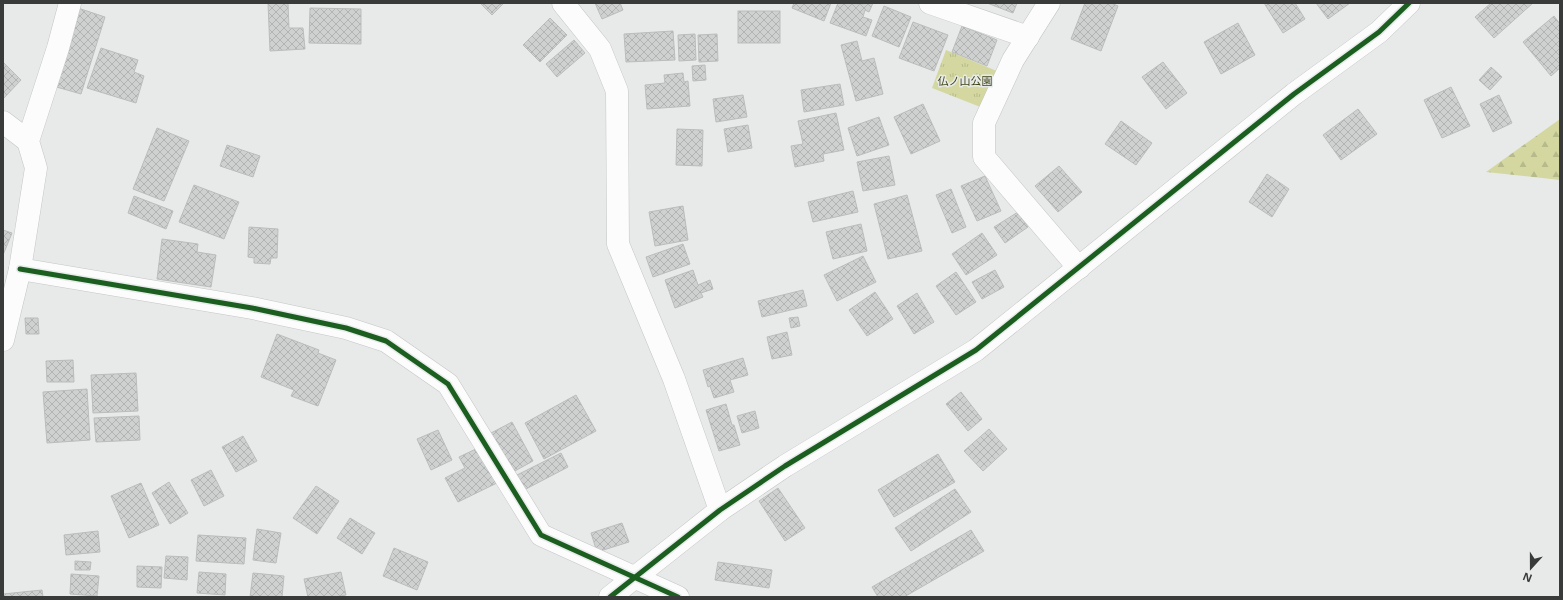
<svg xmlns="http://www.w3.org/2000/svg" width="1563" height="600" font-family="'Open Sans','Noto Sans JP',sans-serif">
<style>
.forest{fill:url(#forest-firs)}
.park{fill:url(#park-tufts)}
.building{fill:url(#building-cross-hatch);stroke:#bbbdbd}
.lines{fill:none;stroke-linecap:round;stroke-linejoin:round}
.minor-casing{stroke:#c4c6c5;stroke-width:23}
.tertiary-casing{stroke:#c4c6c5;stroke-width:23}
.minor{stroke:#fcfcfc;stroke-width:22}
.tertiary{stroke:#fcfcfc;stroke-width:22}
.cycleway-casing{stroke:#e7ebe9;stroke-width:8}
.cycleway{stroke:#1b5e20;stroke-width:5}
.labels{text-anchor:middle;dominant-baseline:central;stroke-width:3;stroke-linejoin:round;paint-order:stroke}
.park-label{font-size:11px;fill:#3e4014;stroke:#e7ebe9}
</style>
<defs>
<pattern id="forest-firs" width="22" height="20" patternUnits="userSpaceOnUse"><rect width="22" height="20" fill="#d4d8a0"/><path d="M5 1l3.5 6h-7zM16 11l3.5 6h-7z" fill="#b7ba8b"/></pattern>
<pattern id="park-tufts" width="24" height="20" patternUnits="userSpaceOnUse"><rect width="24" height="20" fill="#d4d8a0"/><path d="M3 7l-1-3M5 7V3M7 7l1-3M15 17l-1-3M17 17v-4M19 17l1-3" fill="none" stroke="#b7ba8b"/></pattern>
<pattern id="building-cross-hatch" width="8" height="8" patternUnits="userSpaceOnUse"><rect width="8" height="8" fill="#cfd1d1"/><path d="M0 0l8 8M0 8l8-8" fill="none" stroke="#b2b4b4"/></pattern>
</defs>
<rect width="100%" height="100%" fill="#e8eae9"/>
<path class="forest" d="M1560 119V180L1486 172Z"/>
<path class="park" d="M946 50 1004 74 988 110 932 88Z"/>
<g class="building">
<path d="M268 3H288L289 28H303L305 49 270 51Z"/>
<path d="M480 3H504L492 15Z"/>
<path d="M595 3H620L623 10 602 19Z"/>
<path d="M794 3H831L824 21 792 8Z"/>
<path d="M838 3 860 4 873 3 869 12 865 10 863 17 872 20 866 36 830 23Z"/>
<path d="M987 3H1017L1013 13Z"/>
<path d="M1085 3H1111L1118 6 1101 51 1071 39Z"/>
<path d="M1264 3H1295L1305 19 1283 33Z"/>
<path d="M1316 3H1350L1328 19Z"/>
<path d="M1491 3H1533L1494 38 1475 17Z"/>
<path d="M884 6 911 17 899 47 872 36Z"/>
<path d="M78 8 105 17 81 94 53 86Z"/>
<path d="M310 8 361 9V44L309 43Z"/>
<rect x="738" y="11" width="42" height="32"/>
<path d="M1554 16 1560 24V68L1551 76 1523 42Z"/>
<path d="M550 18 567 35 540 62 523 45Z"/>
<path d="M913 22 948 35 934 71 899 58Z"/>
<path d="M1238 23 1255 55 1221 74 1204 42Z"/>
<path d="M962 26 997 40 987 66 952 52Z"/>
<path d="M673 31 675 60 626 62 624 34Z"/>
<path d="M695 34 696 60 679 61 678 35Z"/>
<path d="M717 34 718 61 699 62 698 35Z"/>
<path d="M574 40 585 53 557 77 546 64Z"/>
<path d="M857 41 862 61 874 58 883 94 856 101 841 45Z"/>
<path d="M101 48 138 60 134 72 144 76 136 103 87 88Z"/>
<path d="M3 62 21 80 3 99Z"/>
<path d="M1163 62 1187 93 1166 109 1142 77Z"/>
<path d="M705 65 706 80 693 81 692 66Z"/>
<path d="M1491 67 1502 77 1490 90 1479 80Z"/>
<path d="M683 73 684 82 688 81 690 106 647 109 645 85 665 83 664 75Z"/>
<path d="M840 84 844 105 804 112 801 90Z"/>
<path d="M1451 87 1470 126 1442 138 1424 100Z"/>
<path d="M743 95 747 117 716 122 713 99Z"/>
<path d="M1499 95 1512 123 1493 132 1480 104Z"/>
<path d="M923 104 940 141 911 154 894 117Z"/>
<path d="M1358 109 1377 134 1341 160 1323 135Z"/>
<path d="M836 113 844 150 823 154 824 161 795 167 791 146 803 144 798 121Z"/>
<path d="M879 117 889 145 857 156 848 128Z"/>
<path d="M1121 121 1152 143 1136 165 1105 144Z"/>
<path d="M748 125 752 148 728 152 724 129Z"/>
<path d="M157 128 189 141 164 201 133 189Z"/>
<path d="M677 129 703 130 702 166 676 165Z"/>
<path d="M227 145 260 156 253 177 220 166Z"/>
<path d="M889 156 895 185 863 191 857 162Z"/>
<path d="M1059 166 1082 192 1058 212 1035 186Z"/>
<path d="M1267 174 1289 189 1272 217 1249 202Z"/>
<path d="M985 176 1001 211 977 221 961 186Z"/>
<path d="M194 185 239 202 224 239 179 222Z"/>
<path d="M951 189 966 227 952 233 936 195Z"/>
<path d="M853 191 858 212 813 222 808 202Z"/>
<path d="M907 195 922 251 888 259 874 204Z"/>
<path d="M134 196 173 211 166 229 128 213Z"/>
<path d="M683 206 688 240 655 246 649 212Z"/>
<path d="M1018 212 1028 227 1005 243 994 227Z"/>
<path d="M861 224 867 251 833 259 826 232Z"/>
<path d="M249 227 278 229 277 258H271L270 264 254 263V258L248 257Z"/>
<path d="M3 230 12 233 3 255Z"/>
<path d="M982 233 997 255 966 275 952 254Z"/>
<path d="M162 239 198 244 197 252 216 255 211 287 157 279Z"/>
<path d="M683 244 690 264 653 277 646 257Z"/>
<path d="M863 256 876 282 837 301 824 275Z"/>
<path d="M693 270 698 285 710 280 713 289 701 293 703 297 675 308 665 280Z"/>
<path d="M995 270 1004 287 982 299 972 282Z"/>
<path d="M956 272 976 302 956 315 936 286Z"/>
<path d="M803 290 807 306 762 317 758 301Z"/>
<path d="M875 292 893 319 867 336 849 310Z"/>
<path d="M917 293 934 322 914 334 897 306Z"/>
<path d="M798 317 800 326 791 328 789 318Z"/>
<path d="M25 318H38L39 334H26Z"/>
<path d="M787 332 792 355 772 359 767 337Z"/>
<path d="M277 334 319 350 318 353 336 360 318 406 291 396 294 390 261 377Z"/>
<path d="M743 358 748 375 730 380 734 392 714 398 710 386 708 387 703 370Z"/>
<path d="M73 360 74 382H47L46 361Z"/>
<path d="M136 373 138 411 93 413 91 375Z"/>
<path d="M87 389 90 440 47 443 43 392Z"/>
<path d="M961 392 982 419 968 431 946 404Z"/>
<path d="M576 395 596 431 544 459 525 423Z"/>
<path d="M726 404 732 425H734L740 445 719 451 706 410Z"/>
<path d="M755 411 759 428 742 433 737 416Z"/>
<path d="M139 416 140 440 96 442 94 418Z"/>
<path d="M512 422 533 461 513 472 491 433Z"/>
<path d="M989 429 1007 449 983 471 964 451Z"/>
<path d="M438 430 452 460 431 470 417 439Z"/>
<path d="M243 436 257 461 236 472 222 447Z"/>
<path d="M480 447 499 482 458 502 445 478 465 468 459 457Z"/>
<path d="M561 453 568 467 524 490 517 475Z"/>
<path d="M938 454 955 482 894 517 878 490Z"/>
<path d="M211 470 224 496 204 506 191 480Z"/>
<path d="M169 482 188 513 170 524 152 493Z"/>
<path d="M141 483 159 525 129 538 111 496Z"/>
<path d="M316 486 339 501 317 534 293 518Z"/>
<path d="M778 488 805 528 785 541 759 501Z"/>
<path d="M955 489 971 512 911 551 895 528Z"/>
<path d="M350 518 375 533 362 554 337 538Z"/>
<path d="M622 523 629 542 597 552 591 533Z"/>
<path d="M257 529 281 533 276 563 253 560Z"/>
<path d="M971 530 984 551 904 597H878L872 587Z"/>
<path d="M98 531 100 552 66 555 64 535Z"/>
<path d="M198 535 246 538 244 564 196 561Z"/>
<path d="M394 548 428 562 417 590 383 576Z"/>
<path d="M166 556 188 557 187 580 164 578Z"/>
<path d="M75 561 91 562 90 570H75Z"/>
<path d="M718 562 772 570 769 588 715 580Z"/>
<path d="M137 566 162 567 161 588 137 587Z"/>
<path d="M199 572 226 574 225 595 197 593Z"/>
<path d="M341 572 346 595 335 597H308L304 579Z"/>
<path d="M253 573 284 576 282 597H250Z"/>
<path d="M71 574 99 576 97 596 70 594Z"/>
<path d="M42 590 43 597H3V594Z"/>
</g>
<g class="lines">
<defs>
<g id="minor">
<path d="M563 3 600 49 617 91 618 244 674 379 720 510"/>
<path d="M930 3 1028 37"/>
<path d="M1049 3 1013 60 984 123V157L1079 268"/>
<path d="M3 122 28 141"/>
<path d="M20 269 252 308 346 328 386 341 448 384 541 535 678 597"/>
<path d="M3 340 20 269 36 168 28 141 58 48 70 3"/>
</g>
<path id="tertiary" d="M610 597 720 510 785 466 976 350 1294 94 1379 32 1409 3"/>
</defs>
<use href="#minor" class="minor-casing"/>
<use href="#tertiary" class="tertiary-casing"/>
<use href="#minor" class="minor"/>
<use href="#tertiary" class="tertiary"/>
<defs>
<g id="cycleway">
<path d="M20 269 252 308 346 328 386 341 448 384 541 535 678 597"/>
<path d="M610 597 720 510 785 466 976 350 1294 94 1379 32 1409 3"/>
</g>
</defs>
<use href="#cycleway" class="cycleway-casing"/>
<use href="#cycleway" class="cycleway"/>
</g>
<g class="labels">
<g class="park-label">
<text x="965" y="80">仏ノ山公園</text>
</g>
</g>
<rect width="1563" height="600" fill="none" stroke="#393a3a" stroke-width="8"/>
<g transform="translate(1531 568) rotate(201)" stroke="#e7ebe9" stroke-width="3" paint-order="stroke">
<path d="M0-3L7 15L0 10L-7 15Z" fill="#393a3a"/>
<text y="-6" font-size="11" font-weight="bold" text-anchor="middle" fill="#393a3a">N</text>
</g>
</svg>
